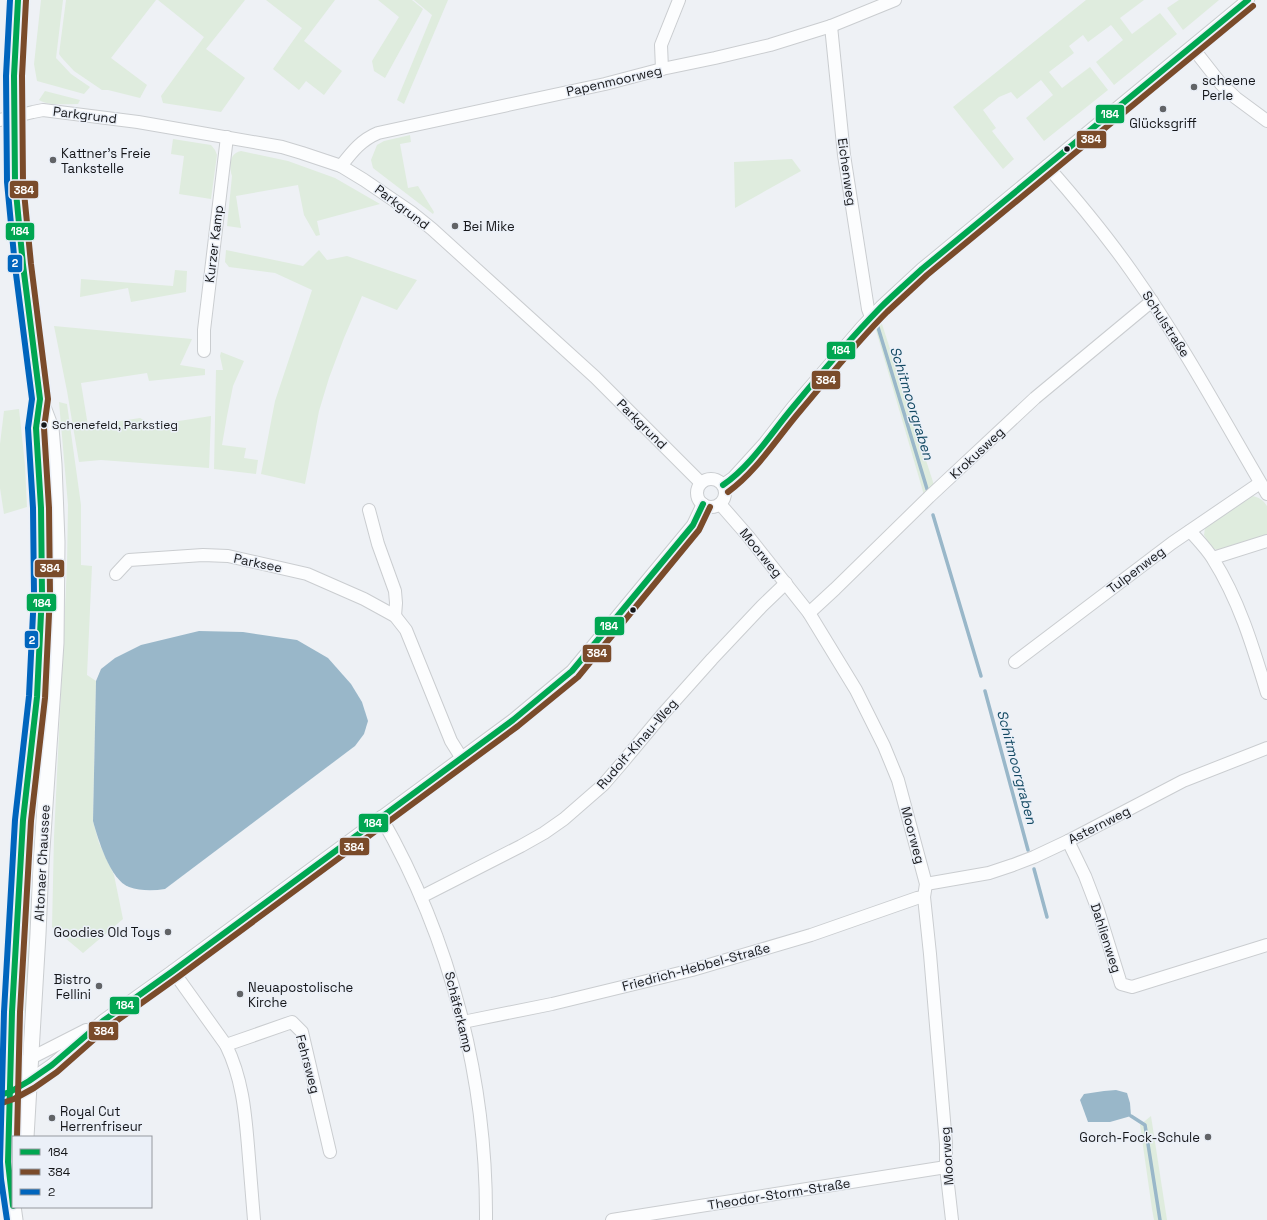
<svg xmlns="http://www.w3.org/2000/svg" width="1267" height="1220" font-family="'Space Grotesk',sans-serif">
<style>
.green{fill:#dfecde}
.water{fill:#99b7c9}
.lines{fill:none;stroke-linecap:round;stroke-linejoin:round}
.stream{stroke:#99b7c9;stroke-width:3.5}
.minor-casing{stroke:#cacdd0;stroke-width:14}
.major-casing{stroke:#cacdd0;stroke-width:17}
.minor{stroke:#fcfdfe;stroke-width:12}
.major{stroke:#fcfdfe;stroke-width:15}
.bus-1-casing{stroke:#ebf0f8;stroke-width:9}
.bus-2-casing{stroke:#ebf0f8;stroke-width:9}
.bus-3-casing{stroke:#ebf0f8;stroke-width:9}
.bus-1{stroke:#00a651;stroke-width:6}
.bus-2{stroke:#7a4b2a;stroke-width:6}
.bus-3{stroke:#0065bd;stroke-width:6}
.poi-dot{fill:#616366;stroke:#ebf0f8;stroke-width:1.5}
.bus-dot{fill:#151619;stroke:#ebf0f8;stroke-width:1.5}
.labels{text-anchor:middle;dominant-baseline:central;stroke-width:3;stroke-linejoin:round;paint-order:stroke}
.bus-label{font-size:12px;fill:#151619;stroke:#ebf0f8;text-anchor:start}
.poi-label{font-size:13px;fill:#151619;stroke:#ebf0f8;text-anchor:start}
.street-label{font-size:13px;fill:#151619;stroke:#ebf0f8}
.water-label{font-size:14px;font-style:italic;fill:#144a63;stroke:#ebf0f8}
.line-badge{stroke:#ebf0f8;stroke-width:1.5}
.badge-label{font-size:11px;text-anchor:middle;font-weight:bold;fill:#fff}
</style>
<rect width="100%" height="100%" fill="#eef1f5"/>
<g class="green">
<path d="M41 0H63L56 58 71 74 90 87 84 94 37 81 34 64Z"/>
<path d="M66 0H156L111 58 147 85 140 98 108 90H102L74 71 62 58 59 54Z"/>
<path d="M158 0H245L206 49 245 78 221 112 163 103 161 96 204 37Z"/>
<path d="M266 0H335L304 41 342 71 324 95 306 81 299 90 273 69 302 28Z"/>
<path d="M378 0H412L423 9 385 78 374 71 372 61 399 17Z"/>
<path d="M414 0H448L404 104 397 100 432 15Z"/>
<path d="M1086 0H1144L1120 18 1132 34 1160 13 1177 34 1114 85 1096 62 1123 40 1111 25 1088 42 1083 35 1069 46 1074 53 1049 72 1062 88 1090 67 1108 90 1044 141 1026 118 1053 95 1041 80 1017 99 1011 92 999 97 983 110 996 128 992 131 1014 159 1003 169 953 107Z"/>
<path d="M1179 0H1219L1183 30 1167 8Z"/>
<path d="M45 91 80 100 78 104C65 104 49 106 39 100Z"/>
<path d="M410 135 411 142 400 144 408 188 418 186 434 212 433 214 373 168 371 160 377 145 384 141Z"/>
<path d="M173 139 211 145 215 150 217 155 211 199 179 194 184 156 171 154Z"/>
<path d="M241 151 288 161 335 178 380 204 317 221 320 235 316 236 304 215 298 185 236 196 241 228 227 226 232 176C229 167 229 153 241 151Z"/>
<path d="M792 159 801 171 735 208 734 162Z"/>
<path d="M226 250 303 266 319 250 327 260 347 256 417 280 397 310 362 296 344 338 329 378 319 411 305 484 261 474 275 401 312 290 275 273 229 267 225 262Z"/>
<path d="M175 270 187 271 186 292 131 302 128 288 80 297 81 279 173 286Z"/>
<path d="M881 321 934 485 924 495 875 327Z"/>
<path d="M54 326 192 339 180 365 205 369V375L149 381 147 373 81 383 88 426 140 418 153 425 211 416 209 468 101 460 79 462 67 391Z"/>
<path d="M221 352 244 361 233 386 227 416 222 445 246 448 244 458 258 460 256 474 214 469 216 370H223L220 356Z"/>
<path d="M59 402 67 404 81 505V565L92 566 87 675 96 681 93 821 99 843 114 875 123 919 83 953 52 927 54 837 67 565 68 505Z"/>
<path d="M19 409 25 465 27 507 4 514 0 488V444L4 411Z"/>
<path d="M1252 496C1259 497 1263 500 1267 506V535L1225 549 1217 550 1212 548 1204 535 1205 528 1209 522Z"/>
<path d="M36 775 33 829 34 867 28 1014 22 1013 29 829Z"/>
<path d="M1151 1116 1167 1220H1154L1152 1209 1140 1125Z"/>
</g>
<g class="water">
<path d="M199 631 243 632 297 640 328 658 351 684 362 702 368 721 364 734 355 746 165 889C153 891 140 891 129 887 110 880 98 839 93 821L96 681 101 669 115 658 141 645Z"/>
<path d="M1116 1090 1127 1093 1130 1103 1131 1116 1110 1122H1088L1080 1100 1084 1094 1104 1091Z"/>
</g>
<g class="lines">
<g class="stream">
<path d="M877 324 927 489"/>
<path d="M933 515 981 676"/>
<path d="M985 691 1028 850"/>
<path d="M1034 869 1047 917"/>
<path d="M1131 1116 1145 1125 1160 1220"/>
</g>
<defs>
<g id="minor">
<path d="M831 26 844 155 868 309 871 317"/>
<path d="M1192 47 1221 84 1236 98 1267 121"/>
<path d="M662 69 661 45 679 0"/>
<path d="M0 120 33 112 43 110 138 122 282 147 302 153 341 166 364 180 411 212 432 229 595 377 701 483"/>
<path d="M341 166C352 152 361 140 378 133L605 84 662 69 715 58 770 45 831 26 895 0"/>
<path d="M1047 166C1077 200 1106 235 1132 272 1182 343 1223 419 1267 494"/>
<path d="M204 351V330L209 288 227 137"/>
<circle cx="711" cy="493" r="14"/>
<path d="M723 485 733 478 764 444 793 407 862 327 881 307 922 269 1248 0"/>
<path d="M720 504 748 536 809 613 856 690 884 746 898 780 926 884 924 897 930 954 946 1144V1167L952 1220"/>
<path d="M369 510 378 544 395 591 396 603 395 616"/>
<path d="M1190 531C1198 540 1207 549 1213 559 1239 600 1253 647 1267 693"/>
<path d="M1213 558 1267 541"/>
<path d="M116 574 129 560 203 555 228 556 307 574 364 599 395 616 406 630 451 741 461 757"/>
<path d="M809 613 835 589 929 497 1035 398 1152 301"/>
<path d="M1015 662 1172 543 1260 483"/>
<path d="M381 817C451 940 487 1079 486 1220"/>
<path d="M1068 841 1085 876 1098 910 1121 984 1132 987 1267 945"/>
<path d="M926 884 989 873 1013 865 1034 857 1068 841 1183 781 1267 748"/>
<path d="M421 897 521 846 544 833 564 819 603 785 622 763 662 715 712 659 762 606 786 583"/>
<path d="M173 971 226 1045C242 1078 245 1110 248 1146 250 1171 252 1195 254 1220"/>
<path d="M463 1022 552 1004 692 970 811 935 917 898 924 897"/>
<path d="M226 1045 292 1022 302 1032 330 1152"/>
<path d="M0 1074 10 1070 31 1058 86 1030"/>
<path d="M0 1095 10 1092 29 1081 52 1065 103 1021 173 971 513 720 572 671 693 525 703 504"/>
<path d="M612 1220 946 1167"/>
</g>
<g id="major">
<path d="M18 0 14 76V116L15 182 17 208 32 340 40 399 51 428 54 464 57 542 56 643 41 864 38 934 26 1137"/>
<path d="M15 1220 9 1178 8 1162 10 1070 12 1012 23 820 37 697 41 626 42 593 41 508 36 428 39 401"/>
</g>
</defs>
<use href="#minor" class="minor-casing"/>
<use href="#major" class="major-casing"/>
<use href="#minor" class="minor"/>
<use href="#major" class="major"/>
<defs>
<g id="bus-1">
<path d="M723 485C752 465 771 433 794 406 821 373 850 339 880 308 893 295 908 282 922 269L1248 0"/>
<path d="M0 1095 10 1092 29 1081 52 1065 103 1021 173 971 513 720 572 671 693 525 703 504"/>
<path d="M13 1206 8 1162 12 1012 23 820 37 697 42 593 41 508 36 428 40 399 23 265 15 182 14 76 18 0"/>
</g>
<g id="bus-2">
<path d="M728 492C757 471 777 438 801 410 829 377 856 343 887 312 900 300 914 287 927 275L1253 6"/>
<path d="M2 1103 14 1099 34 1088 57 1072 108 1027 178 977 518 726 578 677 699 530 710 507"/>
<path d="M17 1137 20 1012 31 821 45 698 50 593 49 508 44 428 48 399 31 264 23 182 22 76 26 0"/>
</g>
<path id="bus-3" d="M7 1220 1 1179 0 1162 4 1012 15 820 29 696 34 593 33 508 28 428 32 399 15 266 7 182 6 76 10 0"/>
</defs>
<use href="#bus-1" class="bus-1-casing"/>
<use href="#bus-2" class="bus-2-casing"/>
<use href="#bus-3" class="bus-3-casing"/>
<use href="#bus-1" class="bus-1"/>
<use href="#bus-2" class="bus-2"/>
<use href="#bus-3" class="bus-3"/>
</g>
<g class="poi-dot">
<circle cx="1194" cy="87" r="4"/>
<circle cx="1163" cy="109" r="4"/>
<circle cx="53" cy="160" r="4"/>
<circle cx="455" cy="226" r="4"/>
<circle cx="168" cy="932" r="4"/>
<circle cx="99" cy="986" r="4"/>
<circle cx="240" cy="994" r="4"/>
<circle cx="52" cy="1118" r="4"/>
<circle cx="1208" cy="1137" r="4"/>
</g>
<g class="bus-dot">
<circle cx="1067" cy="149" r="3.5"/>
<circle cx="44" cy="425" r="3.5"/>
<circle cx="633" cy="610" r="3.5"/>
</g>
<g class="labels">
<g class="bus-label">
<text x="52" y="425">Schenefeld, Parkstieg</text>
</g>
<g class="poi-label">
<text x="1202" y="80">scheene<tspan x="1202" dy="15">Perle</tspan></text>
<text x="1163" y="123" text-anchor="middle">Glücksgriff</text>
<text x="61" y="153">Kattner's Freie<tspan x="61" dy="15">Tankstelle</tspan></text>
<text x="463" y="226">Bei Mike</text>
<text x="160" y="932" text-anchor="end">Goodies Old Toys</text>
<text x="91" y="979" text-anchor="end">Bistro<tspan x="91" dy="15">Fellini</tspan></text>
<text x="248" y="987">Neuapostolische<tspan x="248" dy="15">Kirche</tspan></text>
<text x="60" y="1111">Royal Cut<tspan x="60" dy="15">Herrenfriseur</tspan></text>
<text x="1200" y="1137" text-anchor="end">Gorch-Fock-Schule</text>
</g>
<g class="street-label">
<text transform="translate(614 81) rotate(-13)">Papenmoorweg</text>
<text transform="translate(85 115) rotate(7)">Parkgrund</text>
<text transform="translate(847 172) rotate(82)">Eichenweg</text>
<text transform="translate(402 207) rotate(37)">Parkgrund</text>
<text transform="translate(214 244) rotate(-83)">Kurzer Kamp</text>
<text transform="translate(1166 324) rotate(57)">Schulstraße</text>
<text transform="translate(642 424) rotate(45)">Parkgrund</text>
<text transform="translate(977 453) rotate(-43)">Krokusweg</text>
<text transform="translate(761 553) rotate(51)">Moorweg</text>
<text transform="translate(258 563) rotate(12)">Parksee</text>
<text transform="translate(1136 570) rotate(-37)">Tulpenweg</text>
<text transform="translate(637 744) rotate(-49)">Rudolf-Kinau-Weg</text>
<text transform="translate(1099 825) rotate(-27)">Asternweg</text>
<text transform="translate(913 835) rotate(75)">Moorweg</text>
<text transform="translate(42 863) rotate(-87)">Altonaer Chaussee</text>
<text transform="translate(1106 938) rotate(72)">Dahlienweg</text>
<text transform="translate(696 967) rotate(-15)">Friedrich-Hebbel-Straße</text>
<text transform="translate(459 1012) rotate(76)">Schäferkamp</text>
<text transform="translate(308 1064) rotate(75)">Fehrsweg</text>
<text transform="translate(947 1156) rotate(-94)">Moorweg</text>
<text transform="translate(779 1194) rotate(-9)">Theodor-Storm-Straße</text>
</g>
<g class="water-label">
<text transform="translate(912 403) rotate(73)">Schitmoorgraben</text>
<text transform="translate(1017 767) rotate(75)">Schitmoorgraben</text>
</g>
</g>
<g class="line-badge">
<rect x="1095" y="104" width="30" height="20" rx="4" fill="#00a651"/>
<rect x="1076" y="130" width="31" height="19" rx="4" fill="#7a4b2a"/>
<rect x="9" y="180" width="30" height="19" rx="4" fill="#7a4b2a"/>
<rect x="5" y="222" width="30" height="19" rx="4" fill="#00a651"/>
<rect x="7" y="254" width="16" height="19" rx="4" fill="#0065bd"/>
<rect x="826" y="341" width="30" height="19" rx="4" fill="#00a651"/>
<rect x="811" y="370" width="30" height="20" rx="4" fill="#7a4b2a"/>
<rect x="34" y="559" width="31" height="19" rx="4" fill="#7a4b2a"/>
<rect x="26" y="593" width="31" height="19" rx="4" fill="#00a651"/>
<rect x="594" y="616" width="31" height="20" rx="4" fill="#00a651"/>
<rect x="24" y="630" width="15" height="19" rx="4" fill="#0065bd"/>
<rect x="582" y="644" width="30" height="19" rx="4" fill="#7a4b2a"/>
<rect x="358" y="813" width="31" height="20" rx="4" fill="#00a651"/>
<rect x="339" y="837" width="31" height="19" rx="4" fill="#7a4b2a"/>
<rect x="109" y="996" width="31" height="19" rx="4" fill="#00a651"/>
<rect x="88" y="1021" width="31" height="20" rx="4" fill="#7a4b2a"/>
</g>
<g class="badge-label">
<text x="1110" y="118">184</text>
<text x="1091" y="143">384</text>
<text x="24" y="194">384</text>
<text x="20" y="235">184</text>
<text x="15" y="267">2</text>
<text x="841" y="354">184</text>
<text x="826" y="384">384</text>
<text x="50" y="572">384</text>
<text x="42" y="607">184</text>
<text x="609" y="630">184</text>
<text x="32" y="644">2</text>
<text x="597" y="657">384</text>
<text x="373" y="827">184</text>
<text x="354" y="851">384</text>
<text x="125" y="1009">184</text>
<text x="104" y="1035">384</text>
</g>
<rect x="12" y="1136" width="140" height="72" fill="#ebf0f8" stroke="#95999f"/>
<rect x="20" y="1149" width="20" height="6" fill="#00a651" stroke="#95999f"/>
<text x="48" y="1156" font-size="12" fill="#151619">184</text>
<rect x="20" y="1169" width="20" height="6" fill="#7a4b2a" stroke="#95999f"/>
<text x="48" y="1176" font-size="12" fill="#151619">384</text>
<rect x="20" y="1189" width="20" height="6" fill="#0065bd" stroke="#95999f"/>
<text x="48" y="1196" font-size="12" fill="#151619">2</text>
</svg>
